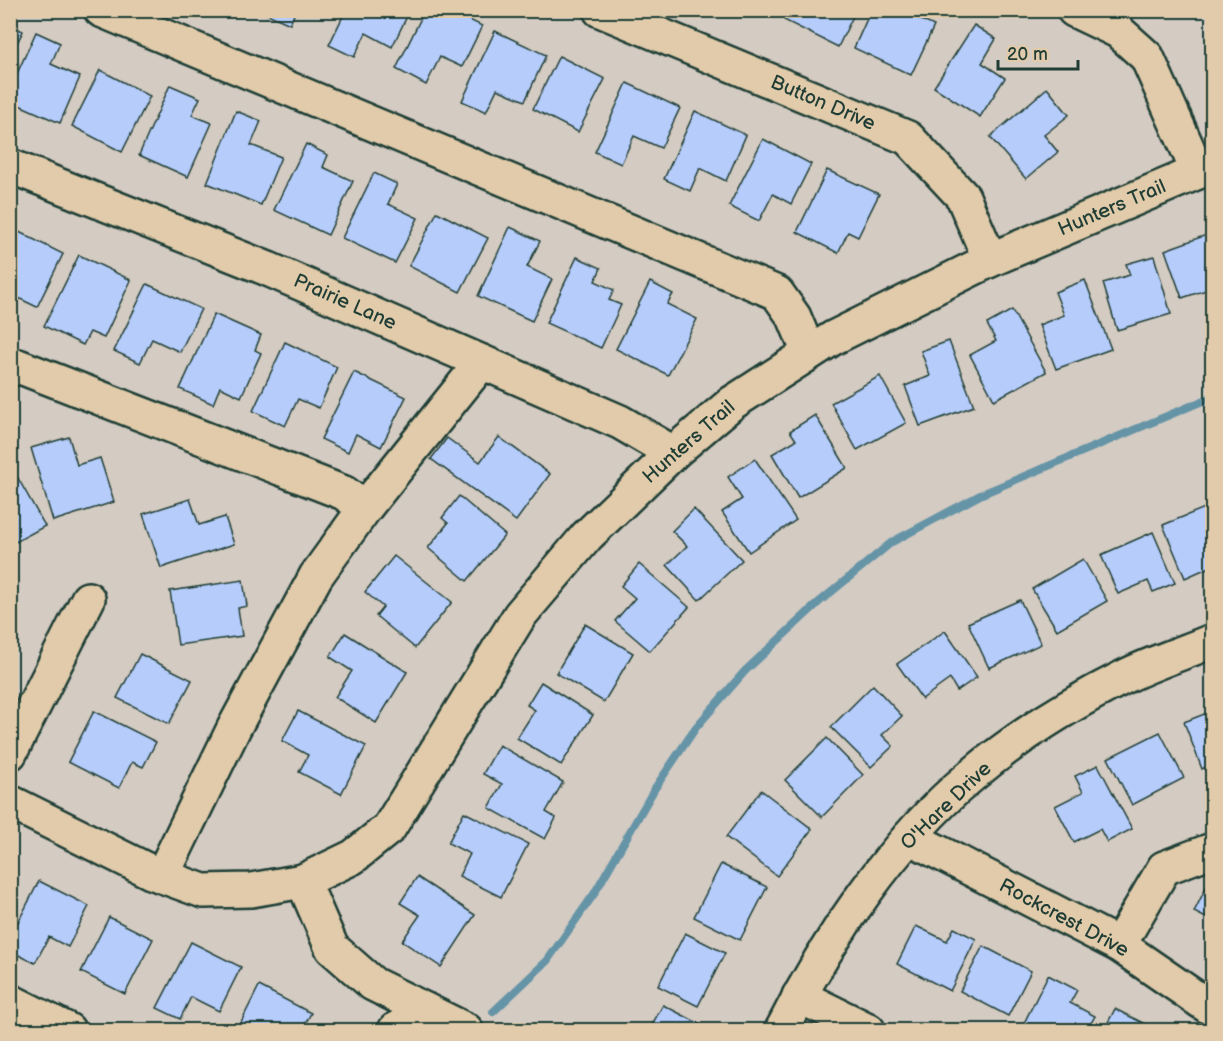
<svg xmlns="http://www.w3.org/2000/svg" width="1223" height="1041" font-family="'Balsamiq Sans',sans-serif">
<style>
.lines{fill:none;stroke-linecap:round;stroke-linejoin:round}
.stream{stroke:#6594a7;stroke-width:8}
.building{fill:#b6ccfb;stroke:#1f3d34;stroke-width:1.5}
.minor-casing{stroke:#1f3d34;stroke-width:38}
.minor{stroke:#e1cbaa;stroke-width:33}
.labels{text-anchor:middle;dominant-baseline:central;stroke-width:4.5;stroke-linejoin:round;paint-order:stroke}
.street-label{font-size:20px;fill:#1f3d34;stroke:#e1cbaa}
</style>
<rect width="100%" height="100%" fill="#d4cbc2"/>
<filter id="ink" filterUnits="userSpaceOnUse"><feTurbulence type="fractalNoise" baseFrequency=".0167" numOctaves="2"/><feDisplacementMap in="SourceGraphic" scale="12" xChannelSelector="R" yChannelSelector="G"/><feConvolveMatrix kernelMatrix="1 2 1 2 8 2 1 2 1" color-interpolation-filters="sRGB"/></filter>
<g filter="url(#ink)">
<g class="lines">
<path class="stream" d="M493 1012 547 961 594 894 655 788 697 726 745 671 818 603 892 542 982 494 1212 397"/>
</g>
<g class="building">
<path d="M267 10H296L290 24 265 13Z"/>
<path d="M346 10H410L392 47 366 33 354 57 329 45Z"/>
<path d="M425 10H449L482 26 462 67 440 57 426 85 396 69Z"/>
<path d="M789 10H856L838 47 784 20Z"/>
<path d="M871 10H900L934 26 911 75 854 48Z"/>
<path d="M10 25 23 31 10 57Z"/>
<path d="M974 25 996 39 982 63 1005 78 980 117 934 87Z"/>
<path d="M495 31 546 55 525 101 497 89 486 112 462 101Z"/>
<path d="M36 32 60 43 51 64 80 77 60 123 10 101V89Z"/>
<path d="M559 56 605 79 578 132 533 109Z"/>
<path d="M100 70 150 96 122 152 72 126Z"/>
<path d="M627 83 680 108 661 148 634 136 621 164 595 152Z"/>
<path d="M170 85 200 98 192 115 212 123 188 177 139 155Z"/>
<path d="M1047 88 1069 115 1044 135 1058 152 1026 179 990 137Z"/>
<path d="M236 111 261 121 251 145 281 157 261 205 207 183Z"/>
<path d="M695 111 746 135 726 181 700 168 690 191 664 179Z"/>
<path d="M763 139 811 164 791 204 773 194 759 221 729 206Z"/>
<path d="M306 144 328 155 323 167 353 181 328 235 274 210Z"/>
<path d="M827 170 879 194 858 237 848 232 838 253 797 232Z"/>
<path d="M374 173 397 184 388 204 418 218 395 263 342 238Z"/>
<path d="M437 212 488 238 460 292 409 266Z"/>
<path d="M510 227 540 241 527 267 552 279 532 321 478 296Z"/>
<path d="M11 228 63 254 37 307 12 295 10 297Z"/>
<path d="M1212 233V288L1182 298 1165 250Z"/>
<path d="M79 255 131 280 104 338 90 332 83 345 44 326Z"/>
<path d="M1154 256 1171 314 1117 330 1103 283 1130 275 1126 264Z"/>
<path d="M577 257 601 268 595 281 614 290 609 300 621 305 601 348 546 323Z"/>
<path d="M1085 280 1111 349 1056 369 1039 325 1064 315 1055 292Z"/>
<path d="M650 282 673 294 667 304 697 319 668 375 616 349Z"/>
<path d="M147 284 201 309 180 352 152 339 140 363 114 351Z"/>
<path d="M1012 310 1046 372 994 400 970 355 996 341 987 324Z"/>
<path d="M214 314 261 335 255 350 261 353 241 397 220 387 213 404 180 389Z"/>
<path d="M949 341 974 406 920 426 905 386 930 376 921 351Z"/>
<path d="M285 342 337 367 319 408 298 399 285 426 253 411Z"/>
<path d="M354 372 406 397 381 447 356 434 348 452 321 439Z"/>
<path d="M880 376 906 423 857 450 831 403Z"/>
<path d="M815 415 847 468 798 498 772 454 796 440 790 431Z"/>
<path d="M69 437 77 465 100 458 114 502 53 521 31 448Z"/>
<path d="M499 437 550 474 516 521 431 459 447 438 480 462Z"/>
<path d="M755 459 796 520 749 552 722 512 742 499 728 477Z"/>
<path d="M10 464 45 526 10 545Z"/>
<path d="M459 496 505 535 467 581 428 548 448 523 442 518Z"/>
<path d="M190 499 199 525 225 517 234 544 161 568 143 514Z"/>
<path d="M1212 505V566L1185 578 1163 525Z"/>
<path d="M694 509 742 560 699 600 667 565 687 546 672 531Z"/>
<path d="M1153 532 1175 583 1153 592 1148 581 1118 594 1101 555Z"/>
<path d="M394 556 452 602 415 648 376 616 383 607 365 592Z"/>
<path d="M1083 559 1107 601 1057 630 1032 589Z"/>
<path d="M639 564 689 607 650 651 615 621 635 598 621 586Z"/>
<path d="M243 580 247 606 238 608 242 636 178 645 170 591Z"/>
<path d="M1020 600 1041 644 989 668 968 623Z"/>
<path d="M585 624 633 653 604 702 556 673Z"/>
<path d="M945 631 977 677 957 691 950 679 922 699 897 664Z"/>
<path d="M345 633 407 672 376 723 335 697 352 671 330 657Z"/>
<path d="M140 654 192 680 169 724 117 698Z"/>
<path d="M541 682 593 715 561 765 517 738 535 710 527 705Z"/>
<path d="M873 685 902 716 882 735 893 746 871 767 831 727Z"/>
<path d="M94 711 156 742 143 767 132 762 119 788 68 762Z"/>
<path d="M298 711 366 746 341 794 299 772 308 755 282 741Z"/>
<path d="M1212 711V764L1202 769 1184 722Z"/>
<path d="M1160 732 1184 778 1132 805 1108 758Z"/>
<path d="M827 738 863 775 822 817 785 780Z"/>
<path d="M499 745 563 782 546 812 556 818 545 839 489 808 502 784 483 774Z"/>
<path d="M1098 765 1132 829 1107 842 1100 829 1074 842 1055 806 1083 792 1075 776Z"/>
<path d="M761 790 812 829 777 876 726 837Z"/>
<path d="M464 812 528 844 501 897 459 876 470 854 448 843Z"/>
<path d="M721 864 767 887 740 940 694 917Z"/>
<path d="M1212 875V921L1194 912Z"/>
<path d="M417 877 475 915 441 967 402 941 420 915 400 903Z"/>
<path d="M39 881 89 906 68 947 49 937 35 963 10 951V938Z"/>
<path d="M109 917 153 939 125 994 81 972Z"/>
<path d="M916 926 947 941 954 928 976 939 950 991 897 964Z"/>
<path d="M685 933 725 953 698 1006 658 986Z"/>
<path d="M191 942 241 967 219 1011 191 997 180 1019 157 1008Z"/>
<path d="M983 946 1031 971 1008 1016 960 991Z"/>
<path d="M1048 975 1077 990 1070 1003 1095 1016 1087 1030H1030L1022 1027Z"/>
<path d="M259 986 311 1013 302 1030H237Z"/>
<path d="M663 1005 706 1027 704 1030H649Z"/>
<path d="M1115 1009 1157 1030H1104Z"/>
</g>
<g class="lines">
<defs>
<g id="minor">
<path d="M101 10 777 293 794 317 809 353"/>
<path d="M600 10 908 138 963 197 990 260"/>
<path d="M1074 10 1118 31 1147 57 1198 172"/>
<path d="M10 166 268 269 620 422 673 453"/>
<path d="M10 370 18 366 344 493 365 508"/>
<path d="M10 753 88 599"/>
<path d="M10 802 151 872 203 891 251 890 303 881 353 857 389 828 520 615 587 536 673 453 732 403 833 338 990 260 1212 166"/>
<path d="M909 837 1119 945 1212 1009"/>
<path d="M162 876 234 728 316 576 365 508 482 362"/>
<path d="M303 881 332 948 373 984 466 1030"/>
<path d="M1119 945 1164 868 1212 850"/>
<path d="M799 996 868 1030"/>
<path d="M10 1001 68 1030"/>
<path d="M395 1030 425 1010"/>
<path d="M782 1030C826 941 894 840 971 776 1017 737 1070 704 1124 677 1152 663 1183 653 1212 641"/>
</g>
</defs>
<use href="#minor" class="minor-casing"/>
<use href="#minor" class="minor"/>
</g>
</g>
<g class="labels">
<g class="street-label">
<text transform="translate(823 103) rotate(23)">Button Drive</text>
<text transform="translate(1112 208) rotate(-23)">Hunters Trail</text>
<text transform="translate(345 302) rotate(24)">Prairie Lane</text>
<text transform="translate(689 442) rotate(-41)">Hunters Trail</text>
<text transform="translate(946 806) rotate(-44)">O'Hare Drive</text>
<text transform="translate(1064 918) rotate(28)">Rockcrest Drive</text>
</g>
</g>
<rect width="1223" height="1041" fill="none" stroke="#e1cbaa" stroke-width="36"/>
<rect x="18" y="18" width="1187" height="1005" fill="none" stroke="#1f3d34" stroke-width="2" filter="url(#ink)"/>
<path d="M998 60v9h80v-9" fill="none" stroke="#1f3d34" stroke-width="3"/>
<text x="1007" y="60" font-size="18" fill="#1f3d34" stroke="#e1cbaa" stroke-width="4.5" paint-order="stroke">20 m</text>
</svg>
